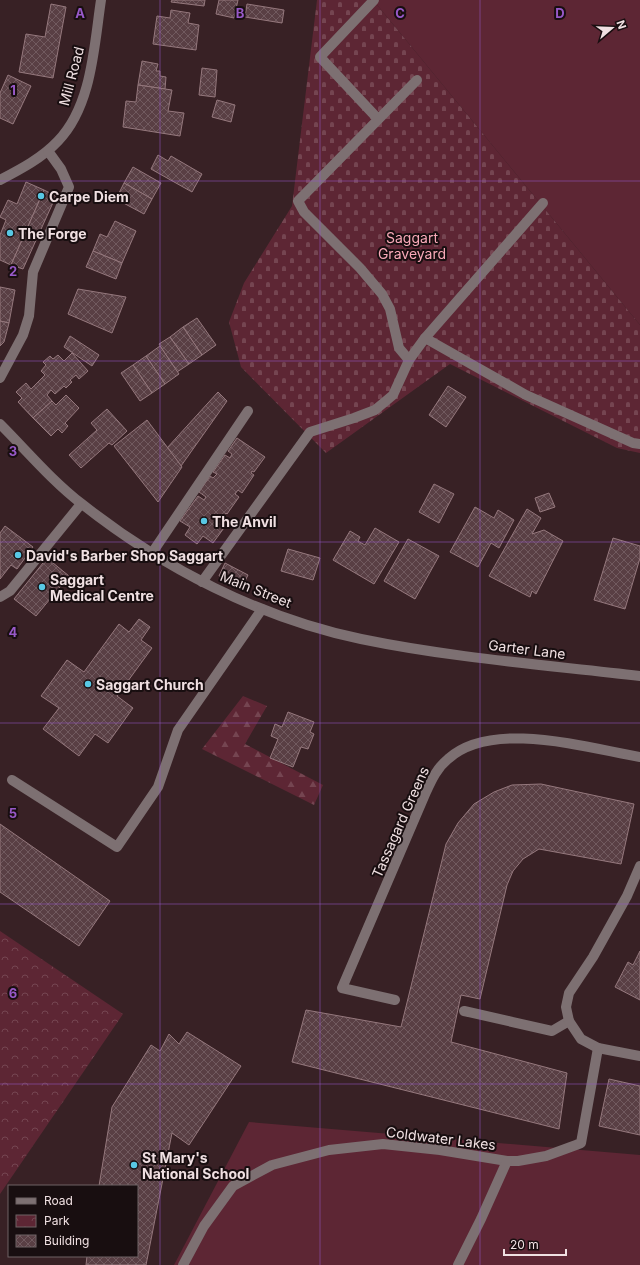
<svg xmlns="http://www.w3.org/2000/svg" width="640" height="1265" font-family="Inter,sans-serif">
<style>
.grass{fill:#5d2634}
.forest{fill:url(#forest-firs)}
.cemetery{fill:url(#cemetery-stones)}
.park{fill:url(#park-crowns)}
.building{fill:url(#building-cross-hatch);stroke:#95787d}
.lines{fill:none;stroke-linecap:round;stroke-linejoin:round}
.minor{stroke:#7d7072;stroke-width:10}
.grid{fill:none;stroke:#9859c8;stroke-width:1;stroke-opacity:0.55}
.poi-dot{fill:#58c8e4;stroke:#180e10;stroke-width:1.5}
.labels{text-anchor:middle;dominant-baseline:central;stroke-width:4;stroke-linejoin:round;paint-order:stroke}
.street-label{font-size:14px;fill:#f0e0e2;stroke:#180e10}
.poi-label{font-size:14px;font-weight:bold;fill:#f0e0e2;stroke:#180e10;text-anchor:start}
.park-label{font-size:14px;fill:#f8a9b8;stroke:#180e10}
.grid-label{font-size:13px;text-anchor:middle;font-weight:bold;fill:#9859c8;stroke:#180e10;stroke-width:4;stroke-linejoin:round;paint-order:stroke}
</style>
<defs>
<pattern id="forest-firs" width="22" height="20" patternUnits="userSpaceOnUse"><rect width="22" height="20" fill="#5d2634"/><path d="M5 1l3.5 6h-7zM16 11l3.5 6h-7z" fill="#754551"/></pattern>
<pattern id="cemetery-stones" width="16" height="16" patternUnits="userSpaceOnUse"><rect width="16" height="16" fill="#5d2634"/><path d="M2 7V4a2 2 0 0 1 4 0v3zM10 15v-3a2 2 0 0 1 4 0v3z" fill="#754551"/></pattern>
<pattern id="park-crowns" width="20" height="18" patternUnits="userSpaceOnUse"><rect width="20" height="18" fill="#5d2634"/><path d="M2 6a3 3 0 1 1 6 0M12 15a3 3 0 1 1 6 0" fill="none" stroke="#754551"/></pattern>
<pattern id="building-cross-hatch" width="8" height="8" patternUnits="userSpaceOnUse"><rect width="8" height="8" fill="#593f44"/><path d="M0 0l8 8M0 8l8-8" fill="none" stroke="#715a5f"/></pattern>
</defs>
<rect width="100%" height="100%" fill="#382125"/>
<g class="grass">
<path d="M373 0H640V325Z"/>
<path d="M249 1122 640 1155V1265H174Z"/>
</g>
<path class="forest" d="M243 696 267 706 245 744 323 785 314 805 202 749Z"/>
<path class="cemetery" d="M317 0H373L640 325V453L617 448 450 364 326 453 241 367 229 322 244 283 292 206Z"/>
<path class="park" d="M0 931 123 1014 0 1194Z"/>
<g class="building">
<path d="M172 0H205L204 6 171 2Z"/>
<path d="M219 0H238L234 18 216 14Z"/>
<path d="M51 4 66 7 53 78 19 72 26 34 45 37Z"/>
<path d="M247 4 284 10 282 23 245 17Z"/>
<path d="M171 10 190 13 188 23 199 25 196 50 153 44 157 16 170 18Z"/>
<path d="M142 61 158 64 156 71H160V76L166 77 165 89 138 85Z"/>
<path d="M202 68 217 70 215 97 199 95Z"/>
<path d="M8 75 31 86 13 124 0 118V93Z"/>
<path d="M138 85 172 90 168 111 184 113 180 136 123 127 126 101 136 102Z"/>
<path d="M217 100 235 105 231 122 212 117Z"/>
<path d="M158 155 168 161 171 156 202 174 192 192 151 169Z"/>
<path d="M133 167 161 183 152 199 124 183Z"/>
<path d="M26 182 44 190 11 265 0 260V235L6 220 0 217 8 200 17 204Z"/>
<path d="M124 183 152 199 144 214 116 199Z"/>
<path d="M44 190 56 196 23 269 11 265Z"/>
<path d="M115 221 136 231 122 263 93 251 100 234 107 237Z"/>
<path d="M93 251 122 263 116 279 86 267Z"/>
<path d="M0 287 15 290 9 323 0 321Z"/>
<path d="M78 289 126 297 112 333 68 314Z"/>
<path d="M197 318 216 345 202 355 183 327Z"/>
<path d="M0 321 9 323 4 342 0 346Z"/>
<path d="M183 327 202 355 189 364 170 337Z"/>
<path d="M70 336 99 355 92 366 64 347Z"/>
<path d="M170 337 189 364 177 372 159 344Z"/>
<path d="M160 346 179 374 165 384 146 356Z"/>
<path d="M72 353 88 371 79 379 76 375 70 380 72 382 66 388 64 386 55 394 51 390 47 395 52 401 33 418 18 402 22 398 16 392 26 383 31 389 45 375 41 371 46 365 43 362 50 356 53 359 58 355 64 361Z"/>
<path d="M146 356 165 384 152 393 133 365Z"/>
<path d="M133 365 152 393 140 401 121 373Z"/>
<path d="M448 386 466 397 446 427 429 415Z"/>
<path d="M218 392 227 401 181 466 167 448Z"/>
<path d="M66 395 79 408 65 423 68 426 62 433 58 429 51 436 33 418 52 401 56 405Z"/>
<path d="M107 409 127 431 112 445 109 443 81 468 69 455 97 430 91 423Z"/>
<path d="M147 420 182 467 158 502 114 446Z"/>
<path d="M237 438 265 457 254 472 252 471 251 473 254 475 242 493 238 490 235 494 239 497 227 514 226 513 223 517 229 521 213 543 203 536 197 544 185 535 190 527 180 521 198 496 204 500 206 497 199 492 210 476 213 478 217 474 213 472 225 455 230 458 232 454 228 451Z"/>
<path d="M434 484 454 494 439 523 419 512Z"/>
<path d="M549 493 555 507 540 512 535 498Z"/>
<path d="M475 507 494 518 498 510 514 520 499 548 491 543 478 567 450 552Z"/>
<path d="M527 509 541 518 532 534 544 530 563 541 536 594 532 591 530 597 489 576Z"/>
<path d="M5 526 33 547 17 569 11 565 0 579V533Z"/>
<path d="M375 528 399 542 374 584 333 560 350 531 360 537 358 541 365 545Z"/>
<path d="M613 538 640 546V558L625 609 594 600Z"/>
<path d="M408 539 439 556 415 599 384 581Z"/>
<path d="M288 549 320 558 313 580 281 571Z"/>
<path d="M47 558 69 576 36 616 14 599Z"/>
<path d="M225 563 248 575 242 587 219 576Z"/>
<path d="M139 619 150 627 141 640 152 648 117 696 133 708 108 743 95 734 79 756 43 729 59 708 41 696 67 660 84 672 119 624 129 632Z"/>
<path d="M288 712 314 722 310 732 314 734 308 749 301 747 293 767 270 758 278 739 271 736 275 724 282 727Z"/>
<path d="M541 784 634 804 621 864 539 849 523 859 513 871 507 885 480 999 461 995 451 1042 567 1073 559 1129 292 1062 306 1010 401 1027 446 844 458 823 474 804 494 792 512 785Z"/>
<path d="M0 824 110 901 79 946 0 892Z"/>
<path d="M640 951V1000L615 987 628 962 633 965Z"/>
<path d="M187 1032 241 1066 189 1145 172 1133 146 1265H86L87 1256H137V1186H99L112 1107 151 1045 160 1051 169 1034 179 1044Z"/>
<path d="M609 1079 640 1086V1135L599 1126Z"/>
</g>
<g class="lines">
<g class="minor">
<path d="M374 0 320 57 378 119"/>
<path d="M0 180C21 169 42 158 58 141 92 106 94 46 101 0"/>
<path d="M425 338 526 395 633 443 640 444"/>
<path d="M409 360 399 348 390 309 382 294 360 268 304 212 298 201 417 80"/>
<path d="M0 378 23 335 29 316 33 272 69 187 61 169 48 151"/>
<path d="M0 424C27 451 52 481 82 504 163 568 260 618 361 639 453 658 547 665 640 676"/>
<path d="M152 553 248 411"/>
<path d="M202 582 310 432 354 418 375 410 393 395 409 360 425 338 543 203"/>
<path d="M0 597 10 591 81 504"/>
<path d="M12 780 117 847 158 787 178 730 262 609"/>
<path d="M395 1000 342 988 426 792C432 779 437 768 448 759 492 719 587 748 640 757"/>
<path d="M464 1011 552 1031 569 1021 581 1039 598 1048 640 1056"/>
<path d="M569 1021 566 1007 569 993 593 957 627 896 640 866"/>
<path d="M183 1265 204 1226 233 1186 272 1165 329 1150 383 1144 440 1150 507 1161H518L546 1156 576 1145 581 1143 598 1048"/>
<path d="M458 1265 481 1219 507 1161"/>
</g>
</g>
<path class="grid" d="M160 0V1265M320 0V1265M480 0V1265M0 181H640M0 361H640M0 542H640M0 723H640M0 904H640M0 1084H640"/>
<g class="poi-dot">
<circle cx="41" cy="196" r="4"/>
<circle cx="10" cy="233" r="4"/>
<circle cx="204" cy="521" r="4"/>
<circle cx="18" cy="555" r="4"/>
<circle cx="42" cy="587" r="4"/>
<circle cx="88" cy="684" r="4"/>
<circle cx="134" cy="1165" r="4"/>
</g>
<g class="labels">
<g class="street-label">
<text transform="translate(71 76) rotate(-75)">Mill Road</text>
<text transform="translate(256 589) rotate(22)">Main Street</text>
<text transform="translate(527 649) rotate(7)">Garter Lane</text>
<text transform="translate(400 822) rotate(-66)">Tassagard Greens</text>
<text transform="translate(441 1138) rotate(7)">Coldwater Lakes</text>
</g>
<g class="poi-label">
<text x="49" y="196">Carpe Diem</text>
<text x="18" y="233">The Forge</text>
<text x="212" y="521">The Anvil</text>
<text x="26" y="555">David's Barber Shop Saggart</text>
<text x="50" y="579">Saggart<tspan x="50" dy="16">Medical Centre</tspan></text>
<text x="96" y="684">Saggart Church</text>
<text x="142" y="1157">St Mary's<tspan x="142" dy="16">National School</tspan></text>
</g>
<g class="park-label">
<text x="412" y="237">Saggart<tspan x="412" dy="16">Graveyard</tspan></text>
</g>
</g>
<g class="grid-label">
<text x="80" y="18">A</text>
<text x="240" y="18">B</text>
<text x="400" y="18">C</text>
<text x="560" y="18">D</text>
<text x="13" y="95">1</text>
<text x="13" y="276">2</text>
<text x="13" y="456">3</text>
<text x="13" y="637">4</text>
<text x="13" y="818">5</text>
<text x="13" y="998">6</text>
</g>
<rect x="8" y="1185" width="130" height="72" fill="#180e10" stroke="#6e6264"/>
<rect x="16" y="1198" width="20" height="6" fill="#7d7072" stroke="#6e6264"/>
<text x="44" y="1205" font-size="12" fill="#f0e0e2">Road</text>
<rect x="16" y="1215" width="20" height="12" fill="url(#park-crowns)" stroke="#6e6264"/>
<text x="44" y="1225" font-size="12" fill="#f0e0e2">Park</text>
<rect x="16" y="1235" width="20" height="12" fill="url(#building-cross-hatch)" stroke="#6e6264"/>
<text x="44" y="1245" font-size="12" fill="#f0e0e2">Building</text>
<g transform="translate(612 28) rotate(71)" stroke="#180e10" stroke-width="3" paint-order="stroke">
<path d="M0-3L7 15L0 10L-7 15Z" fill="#f0e0e2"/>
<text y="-6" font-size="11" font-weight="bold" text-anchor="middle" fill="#f0e0e2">N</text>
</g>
<path d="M504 1249v6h62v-6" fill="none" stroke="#f0e0e2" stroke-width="2"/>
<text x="510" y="1249" font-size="12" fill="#f0e0e2" stroke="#180e10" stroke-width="3" paint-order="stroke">20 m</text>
</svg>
